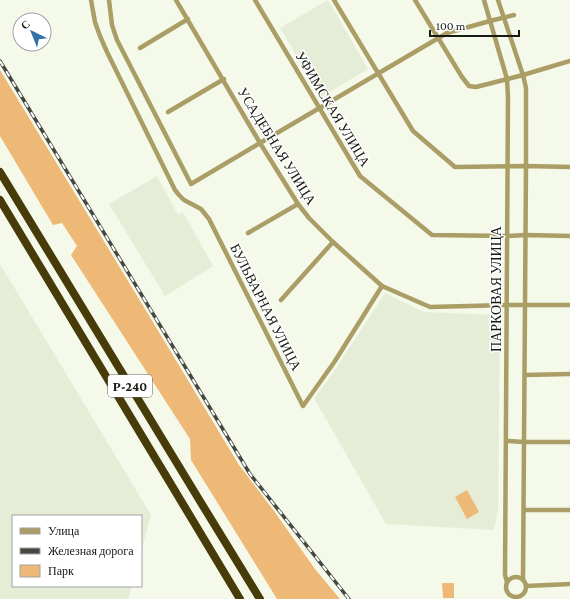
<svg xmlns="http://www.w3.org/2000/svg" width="570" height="599" font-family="'Crimson Pro',serif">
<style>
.built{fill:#e6edd7}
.green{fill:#eeb976}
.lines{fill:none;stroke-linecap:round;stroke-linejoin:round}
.street{stroke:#aa9e66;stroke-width:4.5}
.highway{stroke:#473c09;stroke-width:8}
.rail-casing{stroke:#454840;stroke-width:3.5}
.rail{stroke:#fff;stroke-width:2;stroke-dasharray:6;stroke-linecap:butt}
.labels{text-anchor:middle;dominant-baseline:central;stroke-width:3;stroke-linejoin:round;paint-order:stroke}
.shield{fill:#fff;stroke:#5d5e5a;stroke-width:1}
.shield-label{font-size:13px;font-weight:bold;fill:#171913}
.street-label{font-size:14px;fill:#171913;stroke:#fff}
</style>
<rect width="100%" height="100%" fill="#f4f9ea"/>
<g class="built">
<path d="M328 0 368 69 321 97 280 28Z"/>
<path d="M157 176 178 215 183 212 213 266 165 296 109 204Z"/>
<path d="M0 264 151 515 141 552V516H13V586H132L128 599H0Z"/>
<path d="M385 293 424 312 500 315 498 510 494 530 386 524 314 398 329 379Z"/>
</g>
<g class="green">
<path d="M0 70 142 304 239 465 274 511 315 569 340 599H277L191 460 190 439 71 255 77 246 62 223 53 225 0 136Z"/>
<path d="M467 490 479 512 467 519 455 497Z"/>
<path d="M442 583H454V598H443Z"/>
</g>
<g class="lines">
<g class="street">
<path d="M91 0 95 22 100 36 107 52 175 190 179 195 184 200 201 209 209 219 303 406 335 361 382 286"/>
<path d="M109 0 112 25 117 40 191 184 260 143 447 33 490 21 514 15"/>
<path d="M176 0 260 143 298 204 309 218 333 242 382 286 430 307 507 305H570"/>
<path d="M255 0 360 176 432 235 507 236 526 235 570 236"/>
<path d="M334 0 413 131 455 167 526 166 570 167"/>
<path d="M415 0 462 77 469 86 476 87 523 75 570 61"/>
<path d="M484 0 507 79 508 97 505 575 507 582"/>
<path d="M498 0 523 75 526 88V166L523 580"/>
<path d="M140 48 188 19"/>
<path d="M168 112 224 79"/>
<path d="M248 233 298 204"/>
<path d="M281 300 333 242"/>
<path d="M525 375 570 374"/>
<path d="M506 441 524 442H570"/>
<path d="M524 510H570"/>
<circle cx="516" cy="587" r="10"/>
<path d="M526 586 570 584"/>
</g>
<g class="highway">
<path d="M0 172 203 506 260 599"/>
<path d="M0 200 240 599"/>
</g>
<defs>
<path id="rail" d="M0 61 250 474 349 599"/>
</defs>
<use href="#rail" class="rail-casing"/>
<use href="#rail" class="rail"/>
</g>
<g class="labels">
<rect class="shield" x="108" y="375" width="44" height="22" rx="3"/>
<g class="shield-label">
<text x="130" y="386">Р-240</text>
</g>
<g class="street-label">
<text transform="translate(333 109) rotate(59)">УФИМСКАЯ УЛИЦА</text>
<text transform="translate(277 146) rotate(58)">УСАДЕБНАЯ УЛИЦА</text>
<text transform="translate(496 289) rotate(-90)">ПАРКОВАЯ УЛИЦА</text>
<text transform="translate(266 307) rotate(63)">БУЛЬВАРНАЯ УЛИЦА</text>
</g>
</g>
<rect x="12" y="515" width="130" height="72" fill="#ffffff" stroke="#a2a3a1"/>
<rect x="20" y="528" width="20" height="6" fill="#aa9e66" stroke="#a2a3a1"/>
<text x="48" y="535" font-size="12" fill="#171913">Улица</text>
<rect x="20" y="548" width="20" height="6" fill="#454840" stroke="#a2a3a1"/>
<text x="48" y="555" font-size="12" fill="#171913">Железная дорога</text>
<rect x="20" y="565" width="20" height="12" fill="#eeb976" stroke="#a2a3a1"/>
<text x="48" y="575" font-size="12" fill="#171913">Парк</text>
<g transform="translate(32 32) rotate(317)"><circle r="19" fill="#ffffff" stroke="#a2a3a1"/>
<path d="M0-3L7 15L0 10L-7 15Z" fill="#3272a9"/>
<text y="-6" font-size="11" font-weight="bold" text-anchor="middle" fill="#171913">С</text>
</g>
<path d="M430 30v6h89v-6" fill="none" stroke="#171913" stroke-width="2"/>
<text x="436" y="30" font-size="12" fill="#171913" stroke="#ffffff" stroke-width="3" paint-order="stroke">100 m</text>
</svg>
